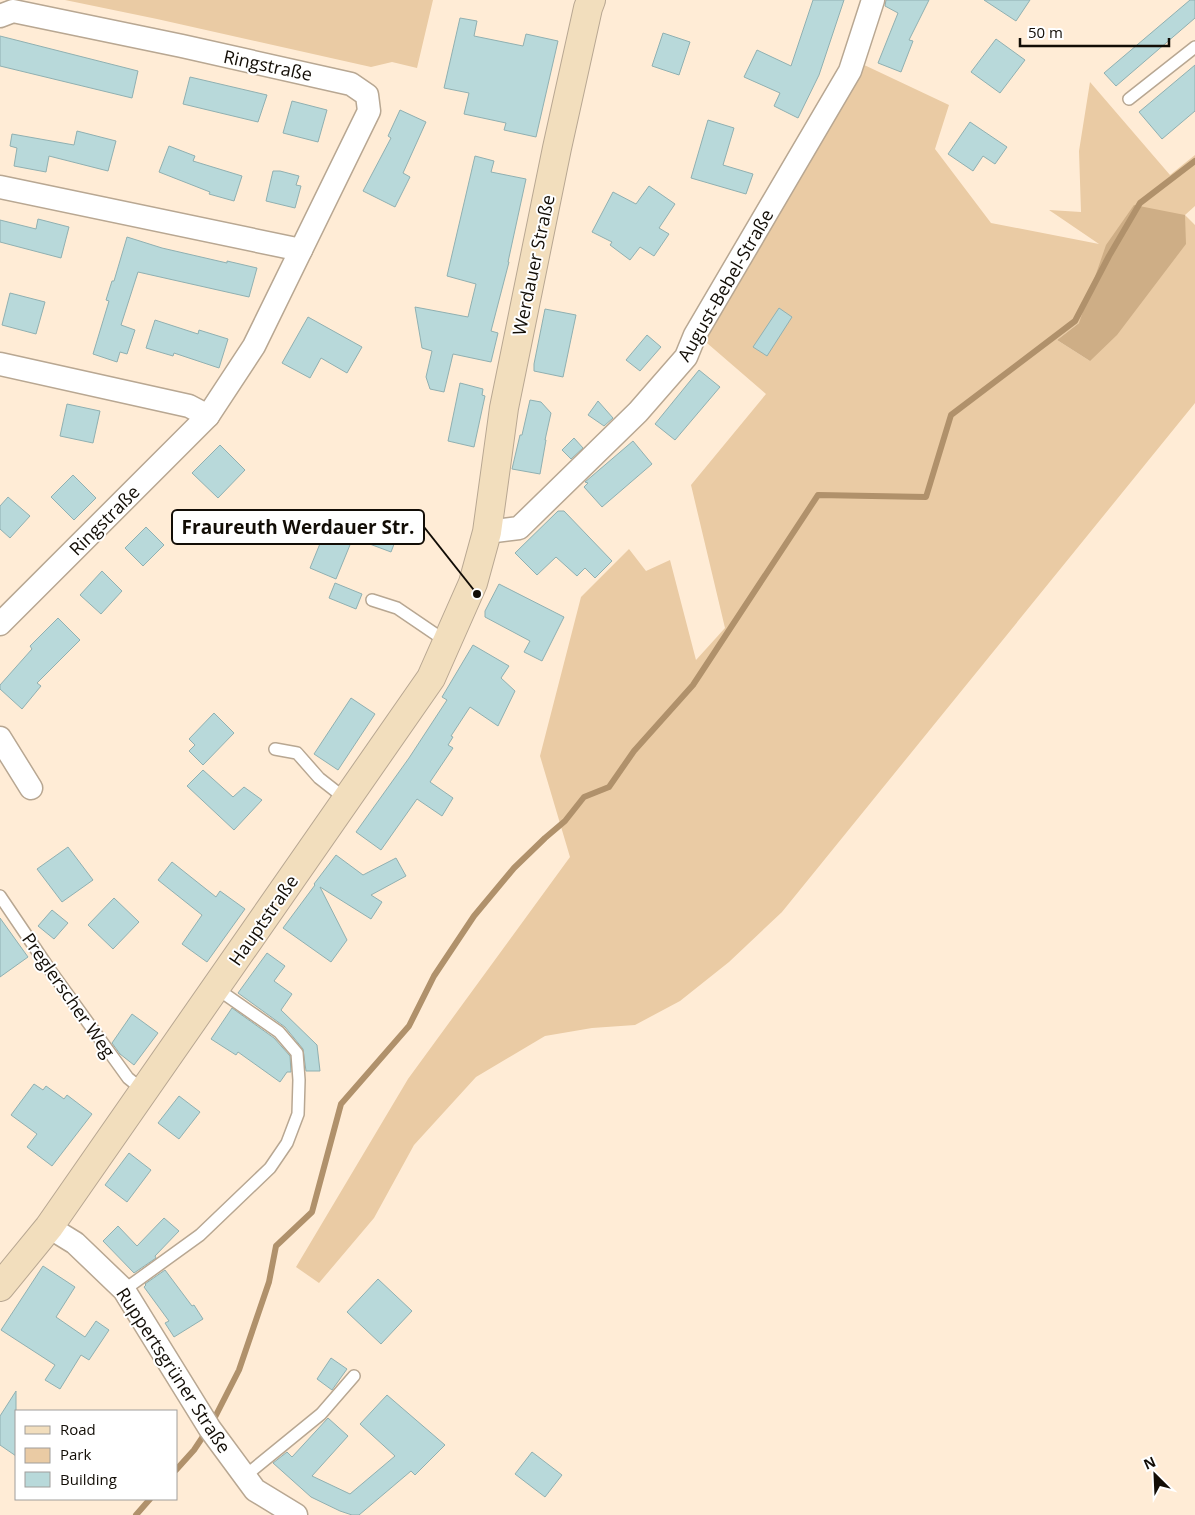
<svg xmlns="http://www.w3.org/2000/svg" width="1195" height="1515" font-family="'Open Sans',sans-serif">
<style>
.green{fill:#eacba4;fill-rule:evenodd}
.forest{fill:#ceae86}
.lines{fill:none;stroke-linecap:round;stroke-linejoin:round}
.stream{stroke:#b0916b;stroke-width:6}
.building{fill:#b8d9da;stroke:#90b0b1}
.service-casing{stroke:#b8a792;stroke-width:14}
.minor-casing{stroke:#b8a792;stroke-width:25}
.secondary-casing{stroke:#b8a792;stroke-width:30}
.service{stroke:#fff;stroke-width:11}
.minor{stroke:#fff;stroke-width:22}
.secondary{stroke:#f2debd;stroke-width:28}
.labels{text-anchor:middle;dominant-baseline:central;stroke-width:4;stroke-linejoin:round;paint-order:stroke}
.street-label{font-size:18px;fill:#120d06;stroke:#fff}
.leader{fill:none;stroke:#120d06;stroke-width:2}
.callout-dot{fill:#120d06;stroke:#fff;stroke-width:2}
.callout{fill:#fff;stroke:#120d06;stroke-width:2}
.callout-label{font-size:19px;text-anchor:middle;font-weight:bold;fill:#120d06}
</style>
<rect width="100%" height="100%" fill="#ffecd6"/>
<g class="green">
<path d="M65 0H433L417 68 392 62 371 67 157 19Z"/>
<path d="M860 63 949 105 935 149 991 223 1099 244 1049 210 1081 212 1079 151 1090 82 1170 175 1195 155V206L1185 215 1195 225V403L782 912 729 962 680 1001 635 1025 592 1028 545 1036 476 1077 414 1145 374 1218 319 1283 296 1267 408 1079 570 857 540 756 581 597 629 549 646 571 670 560 696 660 725 628 691 485 766 394 700 337ZM1079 323 1090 361 1057 340Z"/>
</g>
<path class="forest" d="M1134 205 1185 215 1186 244 1117 335 1090 361 1057 340 1079 323 1106 245Z"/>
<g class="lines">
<g class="stream">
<path d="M212 1423 239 1370 269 1282 276 1246 312 1212 341 1104 409 1026 434 976 474 916 514 868 545 838 565 821 584 797 609 787 634 751 693 685 818 495 926 497 951 415 1075 321 1109 256 1140 203 1195 161"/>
<path d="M176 1470 194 1450 206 1432"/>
<path d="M136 1515 150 1499"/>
</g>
</g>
<g class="building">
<path d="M813 0H844L819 75 798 118 774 106 780 93 744 77 757 50 791 66Z"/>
<path d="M886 0H929L909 40 913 41 901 72 878 63 898 13 885 6Z"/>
<path d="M984 0H1030L1016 21Z"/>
<path d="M1190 0H1195V18L1116 86 1104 73Z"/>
<path d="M460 18 477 21 474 36 523 46 526 34 558 41 536 137 504 130 506 123 464 114 469 93 444 88Z"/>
<path d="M663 33 690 42 679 75 652 66Z"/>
<path d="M0 36 138 71 132 98 0 66Z"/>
<path d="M996 39 1025 60 1000 93 971 72Z"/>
<path d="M1195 65V111L1162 139 1139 112Z"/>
<path d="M190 77 267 95 258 122 183 104Z"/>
<path d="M292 101 327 110 318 142 283 133Z"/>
<path d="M400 110 426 122 403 173 410 177 395 207 363 191 391 138 388 136Z"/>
<path d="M708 120 734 128 723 165 753 174 746 194 691 178Z"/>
<path d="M970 122 1007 147 995 164 983 156 973 171 948 154Z"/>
<path d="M77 131 116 141 108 171 49 156 46 172 14 166 17 148 10 146 12 134 74 145Z"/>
<path d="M169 146 195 156 193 161 242 176 234 201 209 194 210 192 159 172Z"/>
<path d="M475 156 494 161 491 172 526 179 508 262H509L491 331 498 333 491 362 453 354 444 392 430 389 426 377 432 351 422 348 415 307 468 317 476 284 447 276Z"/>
<path d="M273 171H280L299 176 296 185 301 186 295 208 266 201Z"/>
<path d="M649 186 675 204 659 228 669 234 654 256 640 247 630 260 610 245 612 242 592 232 613 192 636 204Z"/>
<path d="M38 219 69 227 61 258 0 242V220L36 229Z"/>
<path d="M127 237 162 248 227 263V261L257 268 249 297 138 272 121 325 135 330 127 354 120 352 117 362 93 354 109 301 106 300 112 281H114Z"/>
<path d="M10 293 45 302 36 334 2 325Z"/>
<path d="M779 308 792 317 767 356 753 347Z"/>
<path d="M545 309 576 315 563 377 534 371V364Z"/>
<path d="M308 317 362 347 347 373 321 358 310 378 282 363Z"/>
<path d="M155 320 198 334 199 330 228 339 219 368 174 353 173 356 146 348Z"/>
<path d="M647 335 661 347 640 371 626 360Z"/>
<path d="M699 370 720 387 675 440 655 424Z"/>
<path d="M460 383 483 389 482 395 485 396 474 447 448 441Z"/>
<path d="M530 400 541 402 551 413 545 440H546L540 474 512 469 520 435H522Z"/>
<path d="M598 401 613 418 604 426 588 415Z"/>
<path d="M67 404 100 411 93 443 60 436Z"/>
<path d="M574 438 583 448 571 459 562 450Z"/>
<path d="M633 441 652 464 602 507 584 487 588 483 585 482Z"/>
<path d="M220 445 245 470 218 498 192 473Z"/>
<path d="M73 475 96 498 74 520 51 497Z"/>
<path d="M8 497 30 516 10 538 0 529V506Z"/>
<path d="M558 511H564L612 561 595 578 585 568 577 576 556 557 537 575 515 553Z"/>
<path d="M358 519 398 534 391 552 351 537Z"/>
<path d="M146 527 164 545 143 566 125 548Z"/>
<path d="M326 529 352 540 336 579 310 568Z"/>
<path d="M102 571 122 591 101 614 80 595Z"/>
<path d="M335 583 362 594 356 609 329 598Z"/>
<path d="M499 584 564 617 542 661 524 652 530 641 485 617V611Z"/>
<path d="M58 618 80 640 37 683 41 686 22 709 0 689V685L32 649 30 646Z"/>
<path d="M473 645 509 666 501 678 515 691 498 726 470 707 451 736 453 737 448 745 453 748 430 782 453 798 442 816 417 799 381 850 356 832 409 758 447 700 442 697Z"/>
<path d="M351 698 375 714 338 770 314 754Z"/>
<path d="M214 713 234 733 203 765 189 751 195 745 189 739Z"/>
<path d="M203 770 233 797 244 787 262 800 234 830 187 786Z"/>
<path d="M68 847 93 880 62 902 37 869Z"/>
<path d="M336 855 363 875 396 858 406 876 371 895 382 902 371 919 320 887 347 940 331 962 283 928 315 885 314 884Z"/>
<path d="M172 862 216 897 220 891 245 909 207 962 182 944 202 915 158 880Z"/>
<path d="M114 898 139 922 113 949 88 925Z"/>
<path d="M52 910 68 923 54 939 38 926Z"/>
<path d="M0 918 28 957 0 977Z"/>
<path d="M267 953 285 966 274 981 292 994 281 1010 317 1045 320 1071H306L303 1049 285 1027 238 993Z"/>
<path d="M232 1008 274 1038 290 1056 291 1072H287L280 1082 238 1052 236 1055 211 1039Z"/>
<path d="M132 1014 158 1033 134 1065 120 1054 112 1043Z"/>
<path d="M34 1084 43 1090 46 1086 64 1099 67 1095 92 1114 52 1166 27 1147 37 1134 11 1115Z"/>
<path d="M179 1096 200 1112 179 1139 158 1123Z"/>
<path d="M129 1153 151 1170 127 1202 105 1185Z"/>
<path d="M164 1218 179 1231 155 1256 156 1258 134 1273 103 1241 118 1226 137 1246Z"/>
<path d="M43 1266 75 1287 56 1317 85 1337 96 1321 109 1330 89 1360 81 1355 60 1389 45 1380 55 1365 1 1330Z"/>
<path d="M165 1270 192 1306 194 1305 203 1319 174 1337 165 1323 169 1321 144 1287 146 1285 145 1284Z"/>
<path d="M378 1279 412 1311 381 1344 347 1312Z"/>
<path d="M331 1358 347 1369 332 1390 317 1379Z"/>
<path d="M16 1391V1456L0 1445V1416Z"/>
<path d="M387 1395 445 1445 415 1475 411 1471 359 1515H352L340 1511 311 1497 273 1463 287 1452 292 1457 328 1418 348 1436 312 1476 350 1494 395 1456 360 1424Z"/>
<path d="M532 1452 562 1475 545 1497 515 1474Z"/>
</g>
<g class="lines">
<defs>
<g id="service">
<path d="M1129 99 1195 47"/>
<path d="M372 600 397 608 447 642"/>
<path d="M275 749 297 753 319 778 347 800"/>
<path d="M0 896 50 970 128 1078 144 1091"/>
<path d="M124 1290 200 1235 270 1168 287 1143 298 1114 299 1080 297 1053 279 1032 216 988"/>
<path d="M245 1476 321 1414 354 1376"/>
</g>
<g id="minor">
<path d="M0 16 13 11 182 46 351 84 367 95 369 111 254 346 208 416 0 624"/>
<path d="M0 187 301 250"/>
<path d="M0 364 189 406 208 416"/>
<path d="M487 532 519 528 638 412 686 357 695 335 850 71 873 0"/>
<path d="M0 738 31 788"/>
<path d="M49 1227 75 1243 124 1290 210 1429 255 1490 296 1515"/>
</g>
<path id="secondary" d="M0 1287 49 1227 431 678 473 583 487 532 504 408 557 148 588 8 591 0"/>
</defs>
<use href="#service" class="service-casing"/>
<use href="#minor" class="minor-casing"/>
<use href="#secondary" class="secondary-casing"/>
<use href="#service" class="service"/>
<use href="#minor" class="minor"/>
<use href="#secondary" class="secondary"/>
</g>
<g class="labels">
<g class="street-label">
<text transform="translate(268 65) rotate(12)">Ringstraße</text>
<text transform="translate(533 265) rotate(-78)">Werdauer Straße</text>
<text transform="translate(725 285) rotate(-60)">August-Bebel-Straße</text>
<text transform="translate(104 520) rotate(-45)">Ringstraße</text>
<text transform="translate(263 920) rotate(-55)">Hauptstraße</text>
<text transform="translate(69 995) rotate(55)">Preglerscher Weg</text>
<text transform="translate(174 1370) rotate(57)">Ruppertsgrüner Straße</text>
</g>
</g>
<path class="leader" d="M477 594L424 527"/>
<circle class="callout-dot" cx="477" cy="594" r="5"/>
<rect class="callout" x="172" y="510" width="252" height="34" rx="5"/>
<g class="callout-label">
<text x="298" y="534">Fraureuth Werdauer Str.</text>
</g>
<rect x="15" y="1410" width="162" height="90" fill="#ffffff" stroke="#a09e9b"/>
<rect x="25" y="1426" width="25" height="8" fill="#f2debd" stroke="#a09e9b"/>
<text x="60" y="1435" font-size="15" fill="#120d06">Road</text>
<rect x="25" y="1448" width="25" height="15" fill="#eacba4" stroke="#a09e9b"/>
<text x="60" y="1460" font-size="15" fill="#120d06">Park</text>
<rect x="25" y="1472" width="25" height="15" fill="#b8d9da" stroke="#a09e9b"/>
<text x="60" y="1485" font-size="15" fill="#120d06">Building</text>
<g transform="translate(1155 1475) rotate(336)" stroke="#ffffff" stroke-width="4" paint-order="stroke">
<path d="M0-4L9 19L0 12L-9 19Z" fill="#120d06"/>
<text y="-8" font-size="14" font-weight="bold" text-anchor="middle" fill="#120d06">N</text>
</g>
<path d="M1020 38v8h149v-8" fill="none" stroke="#120d06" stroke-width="2.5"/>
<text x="1028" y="38" font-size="15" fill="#120d06" stroke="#ffffff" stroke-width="4" paint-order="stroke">50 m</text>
</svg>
